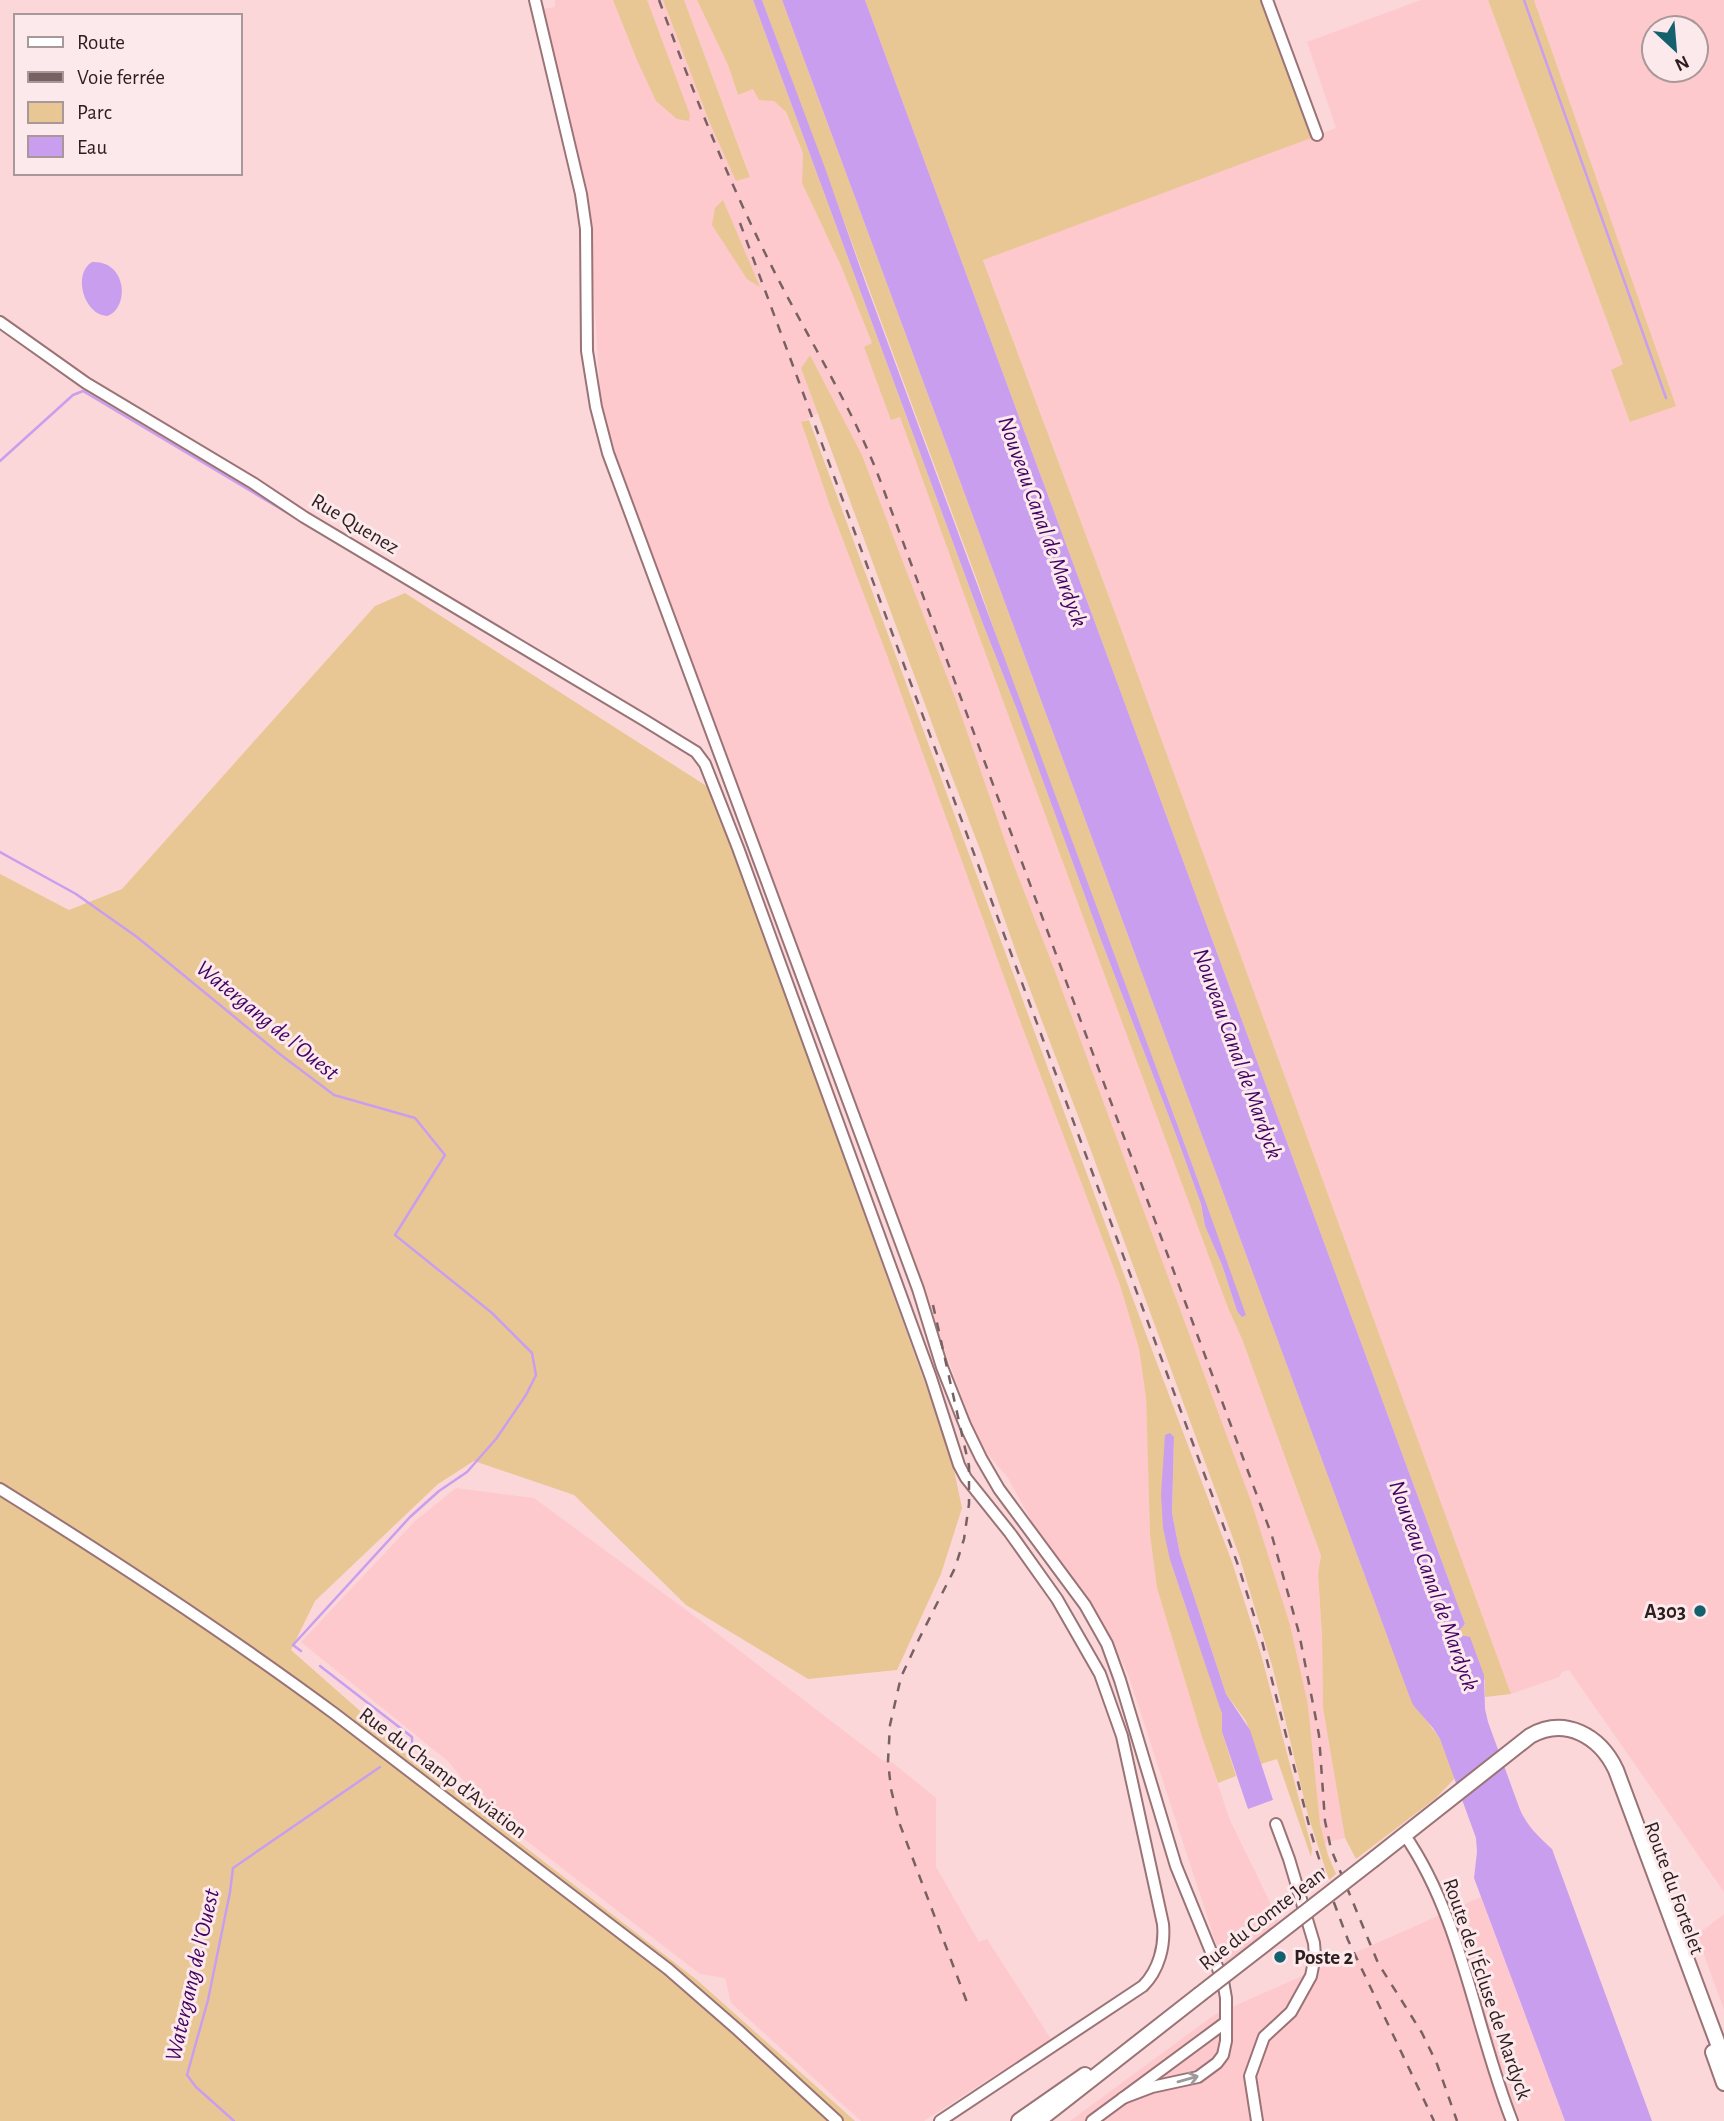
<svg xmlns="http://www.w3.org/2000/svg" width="1724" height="2121" font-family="'Alegreya Sans',sans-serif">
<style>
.built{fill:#fdc9cd;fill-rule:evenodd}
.green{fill:#e9c794}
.water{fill:#c99eee}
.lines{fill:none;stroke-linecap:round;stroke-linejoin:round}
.stream{stroke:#c99eee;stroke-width:2.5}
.minor-casing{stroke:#9a7376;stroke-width:14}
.major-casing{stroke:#9a7376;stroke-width:18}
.minor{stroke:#fff;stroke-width:10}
.major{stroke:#fff;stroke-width:14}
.rail{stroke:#786163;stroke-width:2.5;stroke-dasharray:9 9;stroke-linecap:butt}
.major-bridge-casing{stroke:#9a7376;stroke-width:18;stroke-linecap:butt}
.major-bridge{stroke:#fff;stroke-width:14}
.oneway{stroke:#a0999a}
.poi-dot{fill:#14606c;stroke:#fce9eb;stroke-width:2.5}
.labels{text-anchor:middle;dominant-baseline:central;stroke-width:6;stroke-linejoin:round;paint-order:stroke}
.street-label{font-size:21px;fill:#2d1d1e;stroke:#fce9eb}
.poi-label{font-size:21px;font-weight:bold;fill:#2d1d1e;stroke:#fce9eb;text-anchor:end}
.water-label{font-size:23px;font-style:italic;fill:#430265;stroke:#fce9eb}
</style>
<rect width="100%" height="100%" fill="#fbd7da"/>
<g class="built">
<path d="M555 0H663L709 121 750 176 684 0H697L728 65 738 95 753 89 774 101 786 112 803 153 802 183 841 266 872 343 865 347 891 419 900 417 1065 868 1143 1075 1228 1308 1242 1339 1321 1557 1318 1573 1322 1636 1323 1708 1345 1838 1325 1843 1320 1823 1308 1705 1251 1501 1055 971 1010 855 956 700 862 455 810 355 801 368 818 413 801 423 830 506 888 658 1020 1021 1120 1285 1139 1349 1146 1398 1150 1535 1157 1588 1202 1737 1229 1818 1279 1921 1223 1965 1128 1674 1103 1623 1082 1592 1033 1524 1008 1478 979 1444 780 898 624 483 604 421 600 392 589 216 583 174 541 9 555 7Z"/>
<path d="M1421 0H1488L1623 364 1611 370 1631 422 1675 405 1534 0H1724V1892L1569 1670 1562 1672 1559 1677 1511 1694 1117 618 983 259 1336 128 1307 42ZM1654 28H1696V70H1654Z"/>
<path d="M456 1488 534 1498 697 1618 882 1760 893 1763 936 1798V1867L979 1942 987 1939 1051 2039 924 2121H861L731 2003 725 1978 700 1974 488 1811 449 1762 301 1642 415 1521Z"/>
<path d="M1481 1897 1565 2121H1070L1214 2015Z"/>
<path d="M1724 1914V2010L1697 1935Z"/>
</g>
<g class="green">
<path d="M613 0H647L690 115 689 121 677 119 656 101 637 60Z"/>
<path d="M663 0H684L750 177 736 181 709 121Z"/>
<path d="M697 0H753L983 624 1017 710 1101 940 1176 1135 1201 1204 1205 1226 1222 1265 1237 1311 1245 1316 1196 1175 1002 653 978 583 762 0H782L1387 1635 1424 1717 1440 1739 1455 1778 1436 1798 1356 1859 1345 1838 1323 1708 1322 1636 1318 1573 1321 1556 1242 1339 1228 1308 982 644 900 417 891 420 864 347 872 343 841 266 802 183 803 153 786 112 774 101 759 100 753 89 738 95 728 65Z"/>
<path d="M865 0H1272L1322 134 983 260 1117 618 1511 1694 1485 1697V1681L1458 1631 1465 1624Z"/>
<path d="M1488 0H1534L1676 406 1630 422 1611 370 1623 364Z"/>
<path d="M723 200 760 287 747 279 712 225 715 208Z"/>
<path d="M810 355 862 455 956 700 1010 855 1055 971 1251 1501 1290 1625 1308 1705 1320 1823 1328 1855 1336 1874 1329 1880 1308 1815 1273 1669 1239 1555 1083 1129 1018 958 981 852 941 748 801 368Z"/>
<path d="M809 420 1140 1318 1232 1562 1261 1654 1312 1849 1311 1857 1277 1759 1261 1764 1246 1721 1226 1694 1180 1554 1172 1513 1174 1438 1170 1433V1560L1216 1695 1222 1714V1732L1236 1776 1218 1783 1202 1737 1157 1588 1150 1535 1146 1398 1139 1349 1120 1285 1020 1021 888 658 830 506 801 422Z"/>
<path d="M405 593 719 794 771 932 819 1089 936 1414 954 1470 962 1508 941 1574 897 1670 808 1679 686 1605 574 1495 474 1461 438 1484 315 1601 291 1650 401 1747 489 1819 697 1980 855 2121H0V874L69 910 122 889 375 606Z"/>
</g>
<g class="water">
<path d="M753 0H762L825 168 866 284 1196 1175 1246 1315 1242 1317 1237 1311 1222 1265 1205 1226 1201 1204 1176 1135 1101 940 1017 710 983 624Z"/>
<path d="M782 0H865L1465 1624 1458 1632 1460 1635 1470 1637 1484 1675 1485 1709 1488 1722 1519 1807C1526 1825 1538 1836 1552 1849L1652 2121H1565L1474 1878 1477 1852 1476 1838 1440 1739 1433 1728 1413 1705 1409 1695Z"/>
<path d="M92 262C127 260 130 308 107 316 84 315 72 274 92 262Z"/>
<path d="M1170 1433 1174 1437 1172 1513 1180 1554 1226 1694 1250 1730 1273 1800 1248 1809 1222 1732V1714L1170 1560 1163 1528 1161 1494 1165 1435Z"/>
</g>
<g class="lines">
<g class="stream">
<path d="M1524 0 1666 398"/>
<path d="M0 461 73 395 83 391 291 515"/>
<path d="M0 852 76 894 137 937 281 1055 334 1095 415 1118 445 1155 395 1235 492 1313 532 1353 536 1375 526 1395 496 1439 467 1472 439 1491 410 1517 293 1645 301 1651"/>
<path d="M320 1666 412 1737V1743L401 1750"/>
<path d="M234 2121 196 2087 187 2075 208 2000 230 1892 233 1868 380 1767"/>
</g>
<defs>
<g id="minor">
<path d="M535 0 581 194 586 229 587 351 596 407 608 453 918 1289 942 1367 965 1425 981 1458 999 1489 1085 1605 1107 1644 1120 1680 1176 1866 1223 1981 1226 1998V2041L1223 2055 1217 2063 1198 2077 1152 2087 1123 2098"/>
<path d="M1267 0 1317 135"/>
<path d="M0 322 86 383 253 483 304 517 644 720 696 752 705 764 738 848 931 1378 959 1465 966 1478 1010 1533 1057 1599 1100 1674 1122 1736 1163 1924C1165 1946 1159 1970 1143 1986L940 2121"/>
<path d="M0 1489C114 1560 227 1634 335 1714L668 1969 738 2030 837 2121"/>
<path d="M1404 1834C1462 1917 1475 2028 1512 2121"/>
<path d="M1092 2121 1226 2022"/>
<path d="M1257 2121 1250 2076 1264 2037 1291 2012 1311 1976 1315 1956 1314 1943 1289 1859 1276 1824"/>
</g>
<g id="major">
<path d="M1374 1859 1530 1736C1565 1716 1600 1736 1616 1770L1724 2060"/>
<path d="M1713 2052 1724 2083"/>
<path d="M1019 2121 1085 2075"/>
<path d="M1038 2121 1199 1995"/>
</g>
</defs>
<use href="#minor" class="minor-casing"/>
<use href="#major" class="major-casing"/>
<use href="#minor" class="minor"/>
<use href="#major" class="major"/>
<g class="rail">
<path d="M659 0C692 89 726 176 769 261 805 334 851 404 880 480L1272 1536 1299 1633 1313 1704 1319 1735 1325 1821 1331 1849 1378 1963 1422 2033 1437 2064 1457 2121"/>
<path d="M740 223 1238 1565 1262 1641 1311 1833 1327 1884 1348 1940 1434 2121"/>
<path d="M933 1305 969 1466V1504L964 1539 955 1568 917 1643 901 1677 890 1725 888 1761 891 1789 899 1822 968 2005"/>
</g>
<defs>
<path id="major-bridge" d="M1199 1995 1374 1859"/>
</defs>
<use href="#major-bridge" class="major-bridge-casing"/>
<use href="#major-bridge" class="major-bridge"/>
</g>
<defs><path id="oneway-shaft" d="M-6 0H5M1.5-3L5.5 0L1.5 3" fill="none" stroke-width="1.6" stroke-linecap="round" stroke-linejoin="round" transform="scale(1.75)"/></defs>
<use class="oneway" href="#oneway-shaft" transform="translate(1188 2079) rotate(-16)"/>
<g class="poi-dot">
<circle cx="1700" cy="1611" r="7"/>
<circle cx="1280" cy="1957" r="7"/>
</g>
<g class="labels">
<g class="street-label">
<text transform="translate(355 524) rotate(31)">Rue Quenez</text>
<text transform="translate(443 1773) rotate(37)">Rue du Champ d'Aviation</text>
<text transform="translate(1674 1888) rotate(70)">Route du Fortelet</text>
<text transform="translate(1262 1919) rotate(-38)">Rue du Comte Jean</text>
<text transform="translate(1487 1989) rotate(71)">Route de l'Écluse de Mardyck</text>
</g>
<g class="poi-label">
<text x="1686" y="1611">A303</text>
<text x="1294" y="1957" text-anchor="start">Poste 2</text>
</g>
<g class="water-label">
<text transform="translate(1042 522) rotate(70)">Nouveau Canal de Mardyck</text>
<text transform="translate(267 1021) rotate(39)">Watergang de l'Ouest</text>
<text transform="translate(1237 1054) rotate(70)">Nouveau Canal de Mardyck</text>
<text transform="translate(1433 1586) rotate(70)">Nouveau Canal de Mardyck</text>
<text transform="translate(193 1975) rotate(-77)">Watergang de l'Ouest</text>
</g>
</g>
<rect x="14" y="14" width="228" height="161" fill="#fce9eb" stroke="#a99799" stroke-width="2"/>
<rect x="28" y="37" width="35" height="10" fill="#ffffff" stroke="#a99799" stroke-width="2"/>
<text x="77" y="49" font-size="21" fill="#2d1d1e">Route</text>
<rect x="28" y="72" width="35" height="10" fill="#786163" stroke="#a99799" stroke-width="2"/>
<text x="77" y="84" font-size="21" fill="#2d1d1e">Voie ferrée</text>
<rect x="28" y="102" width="35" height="21" fill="#e9c794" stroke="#a99799" stroke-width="2"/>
<text x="77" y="119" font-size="21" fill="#2d1d1e">Parc</text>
<rect x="28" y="136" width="35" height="21" fill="#c99eee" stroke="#a99799" stroke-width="2"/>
<text x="77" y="154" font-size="21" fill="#2d1d1e">Eau</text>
<g transform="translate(1675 49) rotate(154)"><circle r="33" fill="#fce9eb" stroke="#a99799" stroke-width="2"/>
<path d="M0-5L12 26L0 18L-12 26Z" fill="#14606c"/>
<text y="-10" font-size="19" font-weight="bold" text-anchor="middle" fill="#2d1d1e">N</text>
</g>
</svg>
